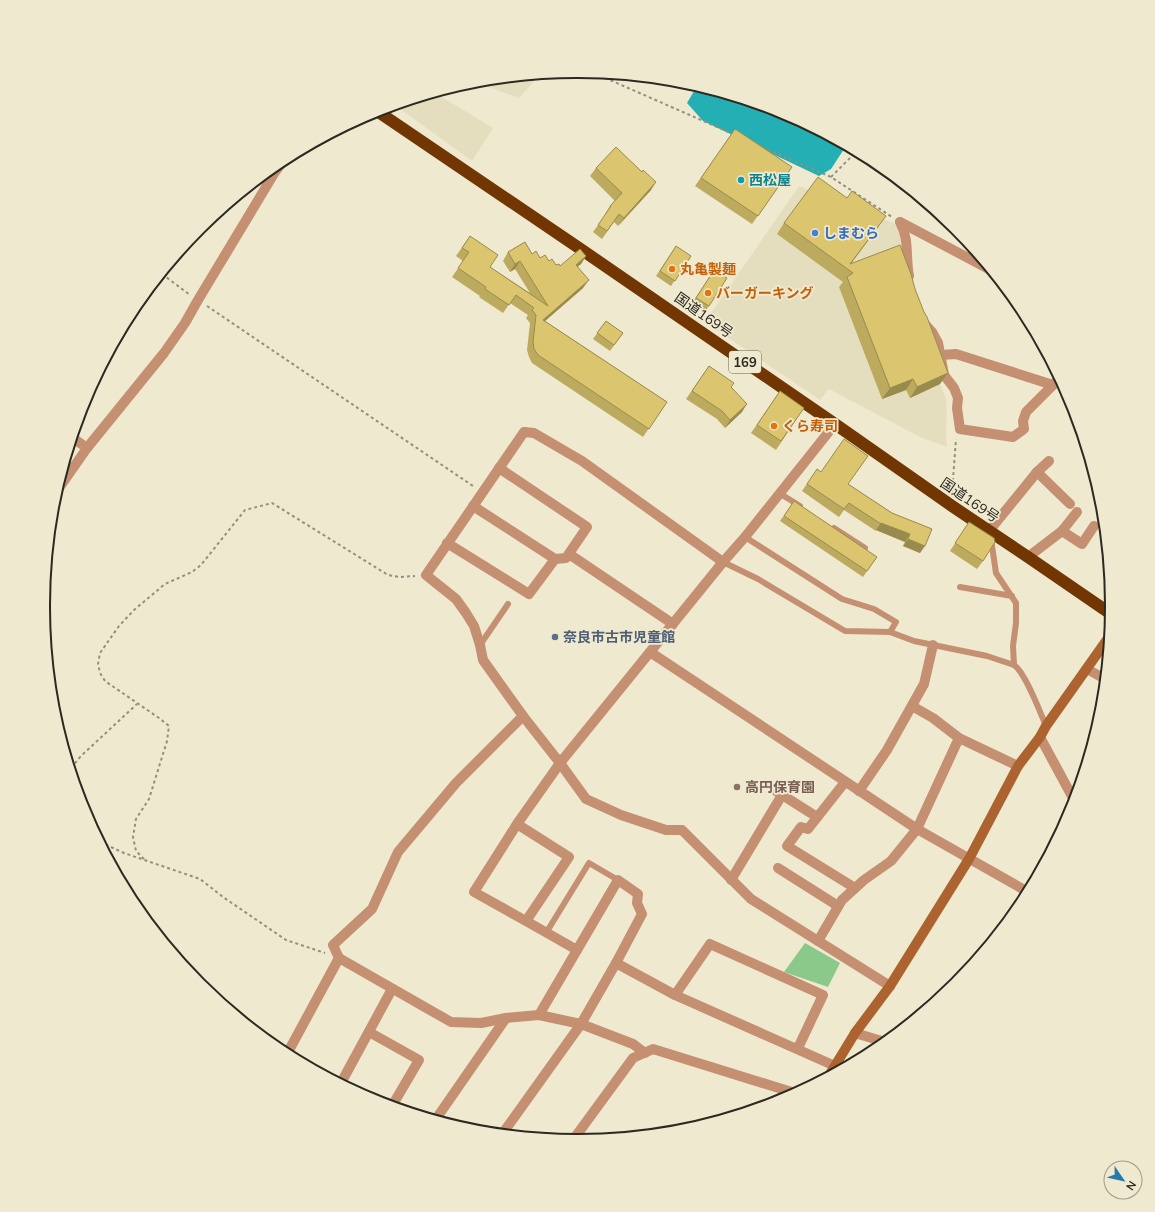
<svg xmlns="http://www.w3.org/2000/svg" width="1155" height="1212" font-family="Mulish,'Noto Sans JP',sans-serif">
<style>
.built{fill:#e5debe}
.green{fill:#8bc98b}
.water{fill:#24afb5}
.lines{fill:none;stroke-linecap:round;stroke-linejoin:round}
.path{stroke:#938f7e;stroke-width:2;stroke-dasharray:3 3;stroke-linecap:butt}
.lane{stroke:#c49071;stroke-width:6}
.street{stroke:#c49071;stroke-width:10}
.secondary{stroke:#ad6330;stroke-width:10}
.highway{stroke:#723603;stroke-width:12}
.wall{fill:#bcaa5f}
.shaded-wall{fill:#998b4e}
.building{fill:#dbc66f;stroke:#998b4e}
.culture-dot{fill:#0f9aa8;stroke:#efe9d0;stroke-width:1.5}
.shop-dot{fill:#3f7fe0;stroke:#efe9d0;stroke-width:1.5}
.food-dot{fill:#e8710a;stroke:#efe9d0;stroke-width:1.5}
.service-dot{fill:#5c6f8a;stroke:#efe9d0;stroke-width:1.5}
.education-dot{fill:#8d6e63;stroke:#efe9d0;stroke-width:1.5}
.labels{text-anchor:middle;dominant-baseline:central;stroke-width:3.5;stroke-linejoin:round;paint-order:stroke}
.shield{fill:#efe9d0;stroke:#666355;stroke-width:1}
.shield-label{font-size:13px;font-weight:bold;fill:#2b2920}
.culture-label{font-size:14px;font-weight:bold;fill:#0d838f;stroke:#efe9d0;text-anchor:start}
.shop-label{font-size:14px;font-weight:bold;fill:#366cbe;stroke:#efe9d0;text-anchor:start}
.food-label{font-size:14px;font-weight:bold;fill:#c56008;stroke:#efe9d0;text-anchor:start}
.street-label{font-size:14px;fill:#2b2920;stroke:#efe9d0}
.service-label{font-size:14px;font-weight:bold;fill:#4e5e75;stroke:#efe9d0;text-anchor:start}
.education-label{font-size:14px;font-weight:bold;fill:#785e54;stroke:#efe9d0;text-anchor:start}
.rim{fill:none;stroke:#2b2920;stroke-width:2}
</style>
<rect width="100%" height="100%" fill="#efe9d0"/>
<g class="built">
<path d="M540 75 519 98 474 82Z"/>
<path d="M435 93 493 128 472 161 395 105Z"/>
<path d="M799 186 893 223 898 228 903 252 937 377 946 399 947 410 946 433 947 447 920 437 829 389 820 400 705 322Z"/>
</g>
<path class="green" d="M805 943 840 963 828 987 784 972Z"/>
<path class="water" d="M697 86 782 112 846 146 831 169 819 176 703 121 687 103Z"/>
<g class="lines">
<g class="path">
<path d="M594 73 733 134"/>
<path d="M762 147 831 177 892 217"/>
<path d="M831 177 856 152"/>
<path d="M162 274 190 295"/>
<path d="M207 306 473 486"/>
<path d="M952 493 956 439"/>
<path d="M71 768 81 756 137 704"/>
<path d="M100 842 124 853 200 879 223 897 286 940 325 953"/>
<path d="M144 859 136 851 133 837 136 819 149 799 167 741 169 726 159 718 105 681 100 673 98 664 100 653 119 626 134 610 165 584 192 572 201 565 245 510 272 503 388 575 400 577 415 576"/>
</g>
<g class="lane">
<path d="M779 493 800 506"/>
<path d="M834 528 865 548"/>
<path d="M745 537 842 599 874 609 896 622 890 632"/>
<path d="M991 539 996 573 1016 603V623L1013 646 1014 665C1025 672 1040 712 1046 726"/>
<path d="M723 562 758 579 845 631 890 632 914 641 987 656 1014 665"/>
<path d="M960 587 1012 596"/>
<path d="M480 645 508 604"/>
<path d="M546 933 589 863 618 880"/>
</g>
<g class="street">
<path d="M900 222C910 241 905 256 909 276"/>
<path d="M900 222 989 269"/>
<path d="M924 323 932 332 938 343 944 375 954 388 958 398 957 408 960 429 1013 437 1024 429 1023 421 1026 412 1059 379"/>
<path d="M941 355 956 354 1053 385"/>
<path d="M73 438 87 448"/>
<path d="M1037 472 1070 504"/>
<path d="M57 491 87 448 164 353 185 323 198 300 275 172 284 160"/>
<path d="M473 506 555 559"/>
<path d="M989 531 1037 472 1049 461"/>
<path d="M1062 531 1082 544 1094 526"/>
<path d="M447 543 529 594 555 559 566 558 587 527 499 468"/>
<path d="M569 554 673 624"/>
<path d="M1028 557 1062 531 1077 512"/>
<path d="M650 652 917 829 1028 892"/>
<path d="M1087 669 1105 679"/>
<path d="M912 706 933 718 959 738 1018 766"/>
<path d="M523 716 483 660 480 645 474 626 466 613 456 599 426 575 524 432 534 433 582 461 723 562"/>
<path d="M1040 737 1074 800"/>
<path d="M845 782 808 829 801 827 787 846 855 888"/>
<path d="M776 791 817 817"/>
<path d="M859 791 887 750 924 684 933 645"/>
<path d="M517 824 569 857 526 921 474 892 517 824 560 763 586 799 621 815 666 830H682L751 899 890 986"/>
<path d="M778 868 838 906"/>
<path d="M731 880 782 795"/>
<path d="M526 921 577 950"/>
<path d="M818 941 842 900 864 880 891 861 917 829 959 738"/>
<path d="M339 958 451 1022 481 1023 506 1018 539 1015 581 1024 633 1044 645 1053"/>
<path d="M675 995 710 944 823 995 798 1048"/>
<path d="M539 1015 618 880 638 894 637 903 642 914 616 963 675 995 835 1066"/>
<path d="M369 1032 419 1060 392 1106"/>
<path d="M855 1033 885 1042"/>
<path d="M287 1054 339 958 333 945 372 909 398 852 456 783 523 716 560 763 723 562 745 537 835 424"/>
<path d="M341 1083 392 989"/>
<path d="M436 1119 506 1018"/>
<path d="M503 1133 581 1024 616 963"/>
<path d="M573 1140 633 1058 653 1049 795 1093"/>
</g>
<path class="secondary" d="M830 1074 855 1033 890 986 969 859 1018 766 1040 737 1046 726 1109 637"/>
<path class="highway" d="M377 111 582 250 835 424 952 506 1028 557 1111 614"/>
</g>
<g class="wall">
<path d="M735 129 792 167 752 224 695 186Z"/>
<path d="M596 168 651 190 618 226 614 222 602 239 593 232 606 214H605L610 206 615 201 590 176Z"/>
<path d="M784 223 879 226 851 264 915 289 940 384 910 398 906 390 882 399 839 287 843 282 777 234Z"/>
<path d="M470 236 490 267 530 293 515 269 510 272 503 261 508 252 532 254 549 261 556 265 560 266 586 256 581 264 578 266 583 288 545 321 667 402 643 437 532 363 529 357 527 350 530 323 526 318 528 315 510 303 503 313 479 297 480 296 452 277 463 261 456 256Z"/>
<path d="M676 246 691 256 671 286 656 276Z"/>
<path d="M714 270 727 278 705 312 692 303Z"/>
<path d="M606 321 623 333 610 351 593 339Z"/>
<path d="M709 366 731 387 742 412 725 428 717 419 686 399Z"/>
<path d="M780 391 804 408 776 450 751 433Z"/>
<path d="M817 469 821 472 848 484 892 513 932 529 920 553 903 546 905 542 876 530V531L844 510 839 517 802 491Z"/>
<path d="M794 501 877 557 863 577 780 521Z"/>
<path d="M969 522 983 561 977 569 950 551Z"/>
</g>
<g class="shaded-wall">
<path d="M656 182 651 190 618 226 624 218Z"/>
<path d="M586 256 581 264 570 273 576 265Z"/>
<path d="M520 261 515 269 510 272 515 264Z"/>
<path d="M589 280 583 288 537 328 543 320Z"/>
<path d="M948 373 940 384 910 398 917 387Z"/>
<path d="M913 379 906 390 882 399 890 388Z"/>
<path d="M747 404 742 412 725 428 730 420Z"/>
<path d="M881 523 910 534 905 542 876 530Z"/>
<path d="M908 539 925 546 920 553 903 546Z"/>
</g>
<g class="building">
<path d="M735 129 792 167 758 216 701 178Z"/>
<path d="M616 147 642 172 643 170 656 182 624 218 619 214 607 231 598 225 611 206H610L622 193 596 168Z"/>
<path d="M818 177 847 198 852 191 886 216 850 264 900 245 911 274 915 289 924 312 927 317 948 373 917 387 913 379 890 388 847 277 853 273 784 223Z"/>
<path d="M470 236 498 255 490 267 548 306 520 261 515 264 508 252 525 242 532 254 536 251 540 258 545 255 549 261 552 259 556 265 559 264 560 266 580 249 586 256 576 265 589 280 543 320 667 402 649 429 538 355 534 349 533 342 536 315 532 310 534 308 516 295 509 305 485 289 486 287 458 268 469 252 462 248Z"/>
<path d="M676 246 691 256 675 281 660 271Z"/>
<path d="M714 270 727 278 709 306 696 298Z"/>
<path d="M606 321 623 333 614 345 597 333Z"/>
<path d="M709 366 734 383 731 387 747 404 730 420 722 411 692 391Z"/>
<path d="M780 391 804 408 781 441 757 425Z"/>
<path d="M844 439 868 456 848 484 892 513 932 529 925 546 908 539 910 534 881 523V524L849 503 844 509 807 484 817 469 821 472Z"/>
<path d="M794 501 877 557 867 571 784 516Z"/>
<path d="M969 522 994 538 995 542 983 561 955 543Z"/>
</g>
<circle class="culture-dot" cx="741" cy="180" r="4"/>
<circle class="shop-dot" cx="815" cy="233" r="4"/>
<g class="food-dot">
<circle cx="672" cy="269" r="4"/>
<circle cx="708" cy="293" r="4"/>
<circle cx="774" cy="426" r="4"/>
</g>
<circle class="service-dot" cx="555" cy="637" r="4"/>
<circle class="education-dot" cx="737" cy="787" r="4"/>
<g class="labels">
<rect class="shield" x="729" y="351" width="32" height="22" rx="3"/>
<g class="shield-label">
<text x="745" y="362">169</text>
</g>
<g class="culture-label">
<text x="749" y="180">西松屋</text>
</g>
<g class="shop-label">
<text x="823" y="233">しまむら</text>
</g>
<g class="food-label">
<text x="680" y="269">丸亀製麺</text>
<text x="716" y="293">バーガーキング</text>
<text x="782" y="426">くら寿司</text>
</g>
<g class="street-label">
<text transform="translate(704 315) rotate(35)">国道169号</text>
<text transform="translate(970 500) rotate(34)">国道169号</text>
</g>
<g class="service-label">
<text x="563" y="637">奈良市古市児童館</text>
</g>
<g class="education-label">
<text x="745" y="787">高円保育園</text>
</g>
</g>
<path d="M0 0H1155V1212H0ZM577 78H578A527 527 0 0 1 1105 605V607A527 527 0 0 1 578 1134H577A527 527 0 0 1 50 607V605A527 527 0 0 1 577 78Z" fill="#efe9d0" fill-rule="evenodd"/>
<path class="rim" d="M577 78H578A527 527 0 0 1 1105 605V607A527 527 0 0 1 578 1134H577A527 527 0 0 1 50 607V605A527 527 0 0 1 577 78Z"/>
<g transform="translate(1123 1180) rotate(124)"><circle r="19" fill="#efe9d0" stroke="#a19c8a"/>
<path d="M0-3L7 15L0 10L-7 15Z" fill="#277bab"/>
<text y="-6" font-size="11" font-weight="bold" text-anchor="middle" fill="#2b2920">N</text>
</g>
</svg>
